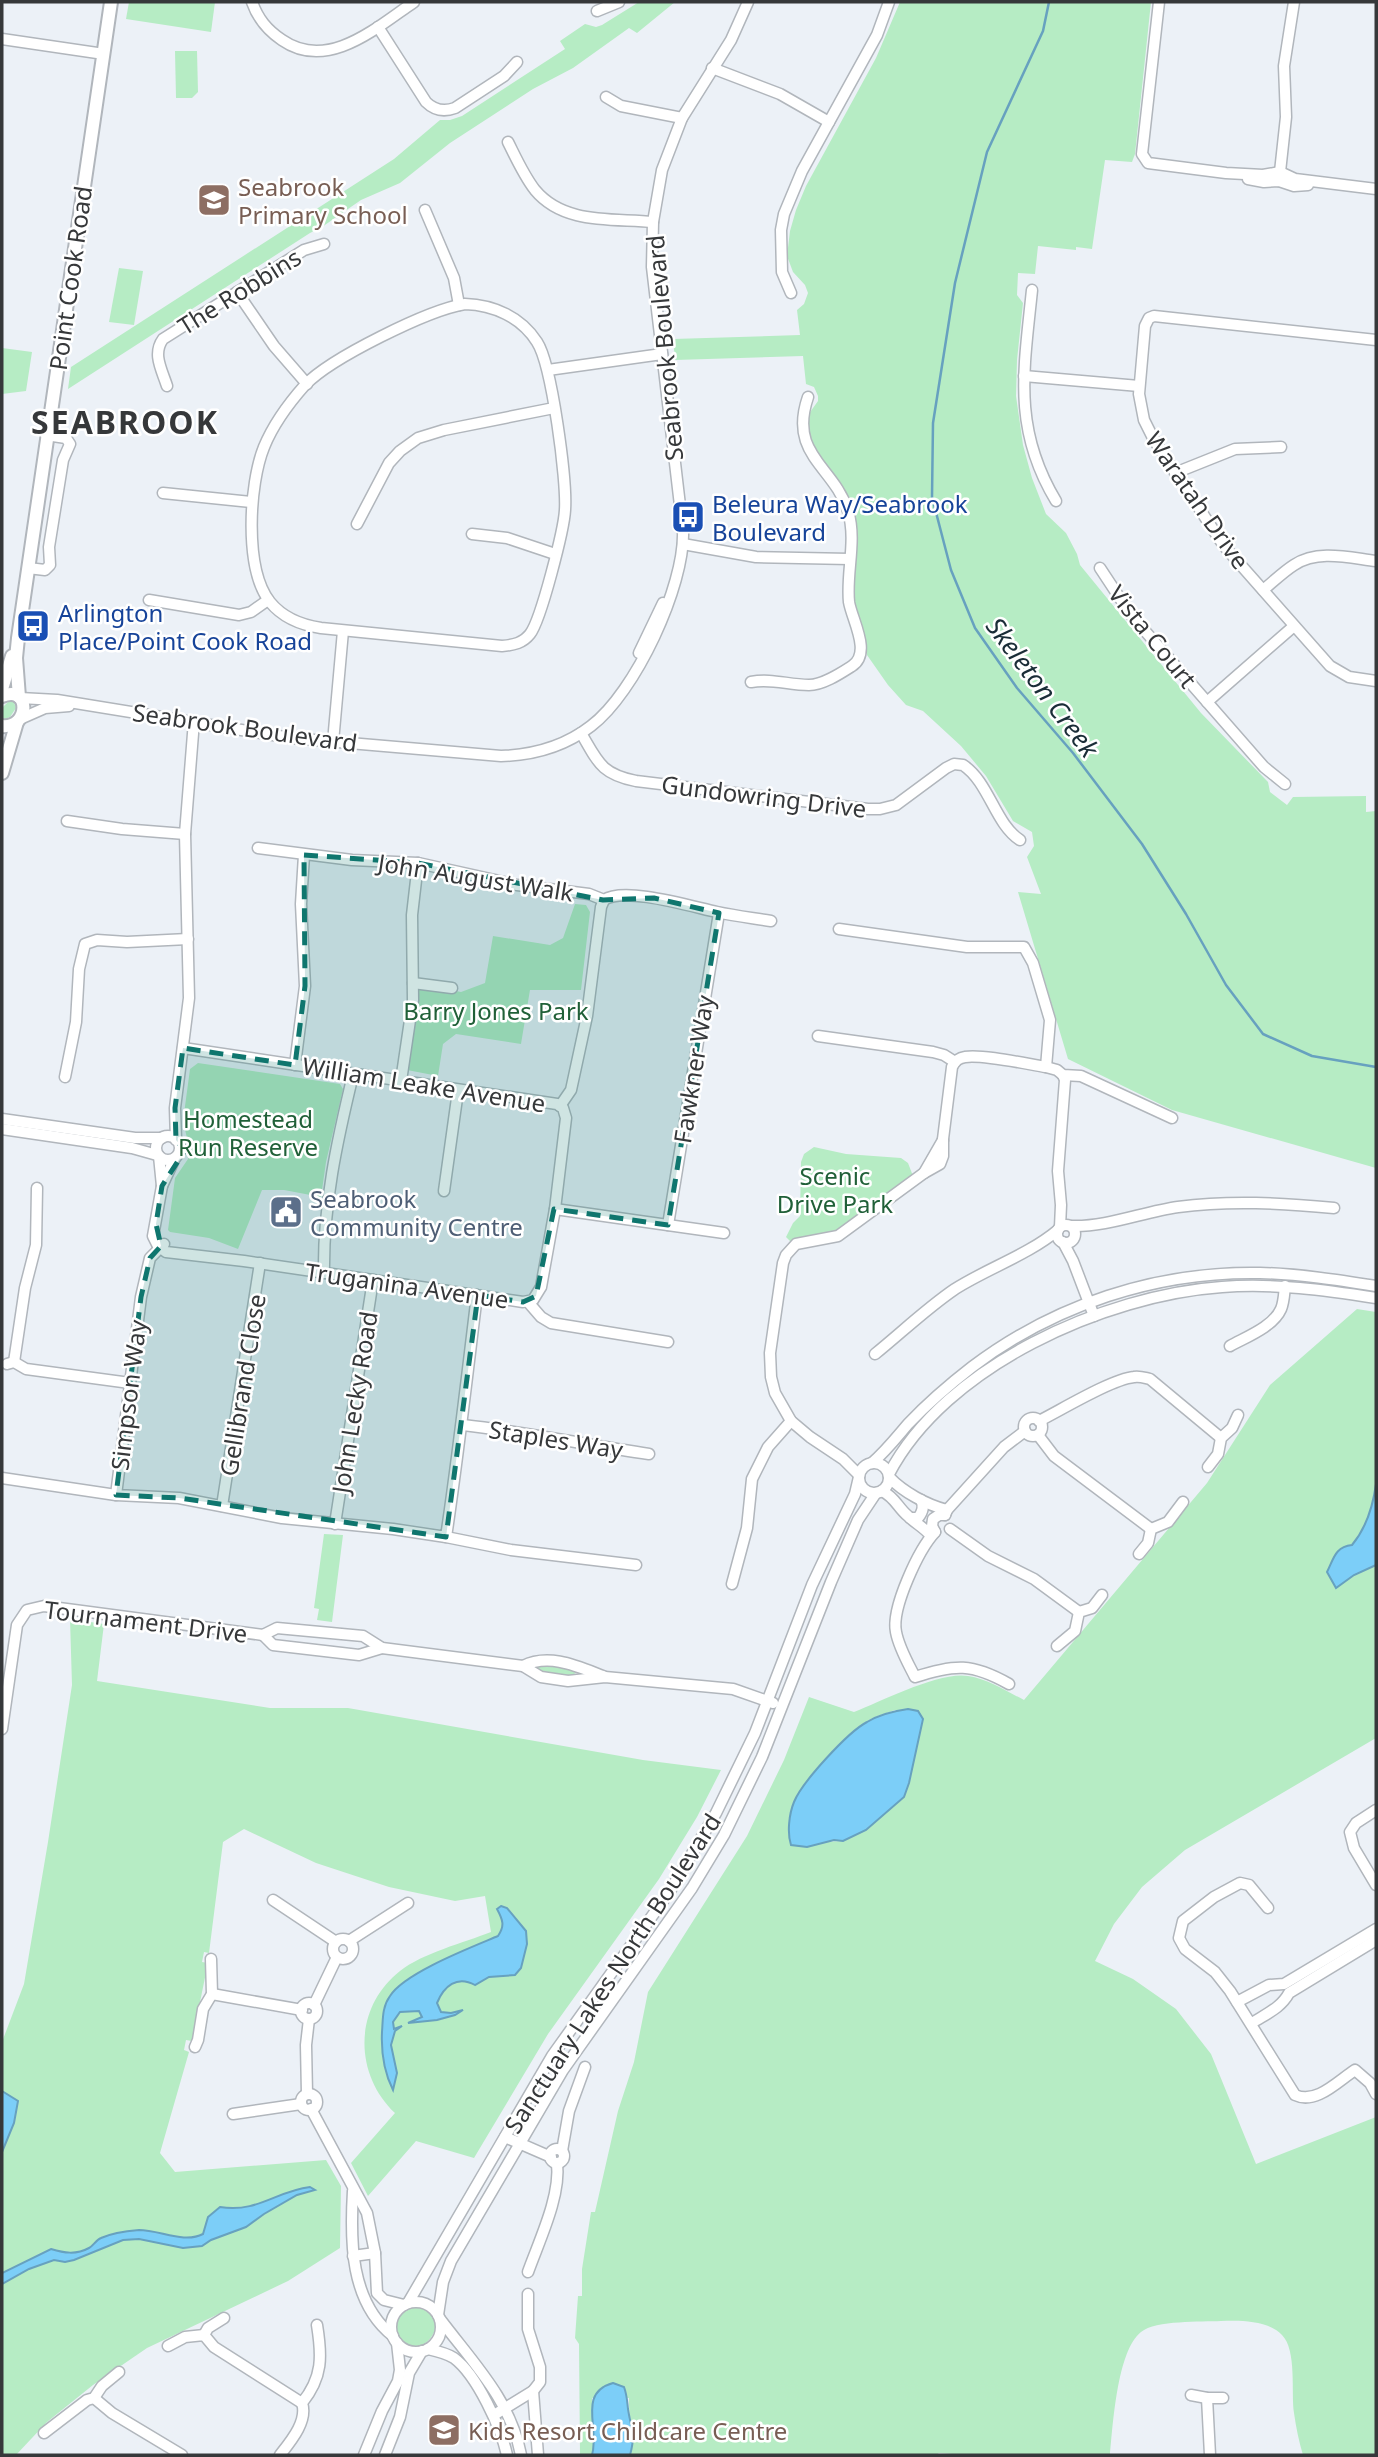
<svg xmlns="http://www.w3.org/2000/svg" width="1378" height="2457" font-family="'Noto Sans',sans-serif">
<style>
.green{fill:#b6ecc4;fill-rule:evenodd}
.water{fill:#7ccef8;stroke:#67a1bf;stroke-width:2}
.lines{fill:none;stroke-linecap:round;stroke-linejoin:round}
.stream{stroke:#67a1bf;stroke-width:2.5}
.minor-casing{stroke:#b1b6bc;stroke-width:13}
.major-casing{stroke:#b1b6bc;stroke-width:16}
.minor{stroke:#fff;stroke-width:10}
.major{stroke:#fff;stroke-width:12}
.marked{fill:#0f766e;fill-opacity:0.2;stroke:#0f766e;stroke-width:5;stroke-dasharray:14 9;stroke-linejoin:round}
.labels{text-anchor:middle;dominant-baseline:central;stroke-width:5;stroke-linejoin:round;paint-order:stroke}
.education-label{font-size:24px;fill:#785e54;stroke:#fff;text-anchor:start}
.street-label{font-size:24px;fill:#36383a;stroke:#fff}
.transit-label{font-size:24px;fill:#164399;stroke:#fff;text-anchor:start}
.park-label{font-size:24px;fill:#206038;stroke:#fff}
.service-label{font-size:24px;fill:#4e5e75;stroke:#fff;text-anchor:start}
.water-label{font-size:26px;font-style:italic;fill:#1a2d37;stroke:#fff}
.district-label{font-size:32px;font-weight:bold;letter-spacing:2px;fill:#36383a;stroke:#fff}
</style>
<rect width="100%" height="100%" fill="#ecf1f7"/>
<g class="green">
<path d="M129 2H215L211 32 126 19Z"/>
<path d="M639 2H675L637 33 629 28 573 68 533 89 450 143 400 183 361 200 322 227 310 233 68 389 71 367 394 159 440 120H450L462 116 565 49 560 41 585 24 596 27 602 25Z"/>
<path d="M900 2H1151L1135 154 1132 162 1105 160 1092 249 1076 247V250L1038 246 1035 274 1018 273 1017 295 1023 303 1017 360 1016 396 1023 445 1032 478 1046 514 1066 533 1077 554 1080 565 1201 713 1268 782 1270 792 1287 805 1293 797 1366 796V812L1376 811V1168L1172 1110 1068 1059 1018 892 1041 894 1027 857 1034 846 1032 832 1013 821 986 776 961 746 923 711 906 705 888 685 867 655 854 600 855 521 814 450 808 432V415L818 401V396L814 387 806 384 803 356 675 360 673 339 800 335 797 310 804 304 808 293 805 285 793 272 787 256 790 231 796 210 806 186 876 58Z"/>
<path d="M175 51H197L198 92 192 98H176Z"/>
<path d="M119 268 143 271 134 325 109 322Z"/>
<path d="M2 348 32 352 26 391 2 394Z"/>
<path d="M8 702H14L16 708 10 717 5 719 2 718V708Z"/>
<path d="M575 904 586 905 590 912 581 990H530L521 1044 456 1034 443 1044 438 1076 407 1070 419 988H442L461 992 485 983 493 936 550 945 563 938Z"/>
<path d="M198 1063 340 1084 343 1089 326 1162 321 1197 284 1190H262L238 1249 209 1238 170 1232 168 1230 175 1178 188 1159 190 1151 183 1121 190 1069Z"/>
<path d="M814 1147 846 1154 901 1158 908 1163 913 1176 831 1234 790 1241 786 1237 793 1223 800 1216 801 1162 804 1154Z"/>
<path d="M1357 1309 1376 1312V1738L1185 1850 1142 1887 1114 1924 1095 1961 1133 1979 1176 2009 1211 2054 1256 2164 1376 2117V2455H1303C1299 2442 1296 2427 1294 2413 1291 2393 1297 2350 1282 2335 1268 2320 1239 2320 1221 2321 1201 2322 1156 2320 1141 2332 1117 2351 1113 2425 1110 2455H966L939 2453 936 2455H630C636 2435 628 2418 629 2398H592L594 2449 592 2455H580L579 2344 575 2338 578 2296H582V2269L591 2212H595L618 2111 634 2062 648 1992 747 1836 784 1760 809 1697 854 1712C882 1701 940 1671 968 1676 988 1679 1006 1691 1024 1700L1207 1483 1270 1385ZM895 1710 923 1719 909 1783 904 1797 866 1830 843 1841 822 1842 793 1803C810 1776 837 1741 864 1723 873 1717 884 1714 895 1710Z"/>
<path d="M324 1534 343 1535 332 1622 317 1620 319 1609 314 1608Z"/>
<path d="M70 1619 104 1624 97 1681 270 1708H348L643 1760 721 1770 697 1817 659 1879 548 2034 474 2158 416 2141 368 2196 351 2163 395 2113C353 2073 354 2007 400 1971 423 1953 463 1943 491 1932L485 1896 455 1901 389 1887 316 1863 244 1829 223 1842 209 1953 204 1952 202 1962 208 1963 192 2041 186 2040 184 2050 189 2052 160 2153 175 2172 326 2160 341 2186 340 2248 288 2281 147 2348 93 2385 47 2422 16 2455H2V2042L24 1984 48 1842 72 1685ZM503 1921 526 1931C527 1946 525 1963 515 1975L489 1977 475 1985C457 1975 445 1986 437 2003L441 2012 455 2015 413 2022 423 2018 419 2011 401 2012 393 2022 395 2031 391 2045 397 2073 393 2089 383 2009 470 1948 498 1936 502 1930Z"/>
<path d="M537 1663 576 1671V1673L565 1678 549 1673 539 1674 532 1665Z"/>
<path d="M414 2307C462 2311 419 2371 399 2336 391 2323 401 2310 414 2307Z"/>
</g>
<g class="water">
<path d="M1376 1484V1565L1354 1575 1336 1588 1327 1572C1334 1558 1335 1547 1352 1545 1367 1527 1373 1506 1376 1484Z"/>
<path d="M908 1709 918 1711 923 1719 909 1783 904 1797 866 1830 843 1841 834 1840 807 1847 791 1845C787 1833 789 1814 794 1802 802 1782 848 1732 867 1722 880 1714 894 1711 908 1709Z"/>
<path d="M501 1906 507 1908 526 1931 527 1944 521 1968 515 1975 489 1977 475 1985C457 1975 444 1986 437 2003L441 2012 451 2013 463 2010 455 2015 437 2020 408 2023 422 2017 419 2011 400 2012 393 2022 394 2029 402 2026 395 2031 391 2045 397 2073 393 2090C384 2072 381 2053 382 2032 383 2019 382 2007 390 1996 404 1973 472 1947 498 1936 505 1926 503 1920 497 1909Z"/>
<path d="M2 2091 18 2101 14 2123 2 2152Z"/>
<path d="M310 2187 315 2190 297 2195 264 2214 246 2227 211 2240 202 2246 183 2248 139 2239 123 2240 74 2260 65 2262 54 2260 29 2269 2 2284V2273L51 2249C64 2253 76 2255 89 2248 93 2246 96 2240 101 2238 112 2233 127 2231 139 2230 160 2230 184 2244 203 2234L208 2217 220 2207C258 2213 276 2191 310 2187Z"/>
<path d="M613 2383 624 2387C627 2395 627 2400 628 2409 631 2429 636 2434 630 2455H592C600 2428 577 2393 613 2383Z"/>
</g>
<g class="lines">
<path class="stream" d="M1049 2 1043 31 987 152 955 283 933 423 932 497 951 570 975 628 1017 688 1073 753 1142 844 1186 914 1226 985 1263 1034 1312 1056 1376 1067"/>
<defs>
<g id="minor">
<path d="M252 2C258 19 267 30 282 40 328 72 377 27 414 2"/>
<path d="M1159 2 1142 154 1148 163 1226 173 1263 175 1280 172 1295 179 1376 189"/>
<path d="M597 11 619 2"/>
<path d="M378 27 426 102C434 110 444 112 455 108L504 76 517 62"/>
<path d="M2 39 104 54"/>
<path d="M712 68 780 94 829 122"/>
<path d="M606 97 621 106 682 118"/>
<path d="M508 142C516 158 524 176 535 190 564 225 613 218 653 222"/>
<path d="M1248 179 1264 182 1279 181 1294 186 1308 185"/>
<path d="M1279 181 1286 117 1284 66 1294 2"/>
<path d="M425 210 454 278 459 305"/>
<path d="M1032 290C1024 369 1012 428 1056 501"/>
<path d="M237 292 274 346 307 384"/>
<path d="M791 293 782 272 781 230 784 214 802 171 877 35 889 2"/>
<path d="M465 304C494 305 521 317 537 342 552 365 567 481 565 510 564 529 541 620 530 634 523 643 514 645 502 646L321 628C301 625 283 618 270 602 244 569 249 484 264 447 273 425 289 403 305 385 331 358 428 310 465 304Z"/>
<path d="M1376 340 1154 316 1149 318 1145 326 1139 394 1144 420 1154 440 1224 546 1330 666 1349 677 1376 681"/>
<path d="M548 370 662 354"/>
<path d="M1024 376 1139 386"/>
<path d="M167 386C162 370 152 354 163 339L304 250 324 244"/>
<path d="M1175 473 1235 449 1281 447"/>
<path d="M163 493 251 502"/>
<path d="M357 524 389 463 400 451 418 438 444 430 554 408"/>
<path d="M472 534 507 538 555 554"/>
<path d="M683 544 756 557 850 559"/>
<path d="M28 568 45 570 50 565 49 547 63 460 70 444 66 438 46 435"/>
<path d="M1100 568 1131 615 1264 767 1285 784"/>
<path d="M1263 590C1273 582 1283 572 1294 565 1318 549 1350 558 1376 561"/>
<path d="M149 600 239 615 251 612 268 600"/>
<path d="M639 653 663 603"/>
<path d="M751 682C772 678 788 685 809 685 823 685 841 673 852 666 872 653 852 620 849 602 846 572 857 541 848 511 834 466 788 455 808 397"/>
<path d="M20 698 57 700 291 738 501 756C534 755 564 747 591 726 635 693 685 586 683 531L652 267 653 222 662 170 682 118 731 40 748 2"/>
<path d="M1207 702 1294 626"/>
<path d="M20 719 45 708 69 706"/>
<path d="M581 733C598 762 601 774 636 781L868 809H880L896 805 946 768 954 764 963 765C989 782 995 824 1020 840"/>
<path d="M333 742 343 631"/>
<path d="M67 821 122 829 185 834"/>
<path d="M258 848 352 860 418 863 517 885 589 894 604 900"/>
<path d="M839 929 967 947H1024L1033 963 1050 1020 1046 1067"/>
<path d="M413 983 452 988"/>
<path d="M818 1036 933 1052 944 1055 955 1062"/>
<path d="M183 1048 557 1104 563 1108 566 1118 555 1209"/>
<path d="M295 1065 305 986 301 904 304 855"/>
<path d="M65 1077 76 1022 79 969 85 944 97 940 127 942 188 939"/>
<path d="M401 1081 413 1000 412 915 418 863"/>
<path d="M560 1106 571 1090 587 1016 601 907 604 900C624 886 693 907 717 912 735 916 753 918 771 921"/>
<path d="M2 1119 135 1138H162"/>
<path d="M2 1129 132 1148 157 1155"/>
<circle cx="168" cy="1148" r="12"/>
<path d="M176 1140 175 1108 189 998 185 834 194 721"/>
<path d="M159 1156 162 1186 153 1236 158 1246 166 1252 244 1261 523 1302 533 1300 541 1287 555 1209 724 1233"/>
<path d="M924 1173 943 1140"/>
<path d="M162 1186 175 1158"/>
<path d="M444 1191 458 1091"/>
<circle cx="1066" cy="1234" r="9"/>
<path d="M668 1225 719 913"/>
<path d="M1072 1226C1107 1227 1143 1212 1178 1207 1230 1200 1282 1203 1334 1208"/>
<path d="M1060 1227 1061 1205 1058 1171 1065 1080 1063 1075"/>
<path d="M1063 1242 1073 1261 1094 1316"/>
<path d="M164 1244 150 1258 141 1297 116 1495 179 1498 282 1518 393 1529 446 1537C458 1457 467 1376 477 1295"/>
<path d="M324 1273C323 1205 337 1141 353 1075"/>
<path d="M528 1302 541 1317 551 1323 668 1342"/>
<path d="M1230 1346C1246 1337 1273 1327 1281 1309 1284 1302 1284 1294 1285 1286"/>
<path d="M875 1354C901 1333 927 1308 955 1289 988 1268 1028 1255 1058 1230"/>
<path d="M14 1362 25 1288 36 1245 37 1188"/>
<path d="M7 1364 14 1362 26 1369 130 1383"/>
<circle cx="1033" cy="1427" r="9"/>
<path d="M1039 1421C1061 1410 1112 1379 1134 1377 1140 1376 1145 1378 1150 1379L1221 1438"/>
<path d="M463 1425C526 1432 587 1445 649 1454"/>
<path d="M1038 1435 1054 1456 1151 1529"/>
<circle cx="874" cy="1478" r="15"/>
<path d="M872 1463C886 1451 896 1438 908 1424 927 1404 950 1384 972 1367 1054 1305 1156 1271 1260 1273 1299 1274 1338 1280 1376 1286"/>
<path d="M1208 1467 1218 1454 1221 1438 1232 1428 1238 1415"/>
<path d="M889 1474C945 1366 1105 1295 1222 1287 1274 1283 1325 1290 1376 1298"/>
<path d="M859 1475 843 1459 810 1437 791 1421 775 1393 771 1377 770 1353 783 1263 786 1255 796 1244 838 1236 924 1173 940 1164 943 1156V1139L952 1067C955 1061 958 1058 965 1057 982 1054 1027 1064 1046 1067L1057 1070 1063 1075 1081 1076 1172 1118"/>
<path d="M889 1477C903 1492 927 1505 947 1510"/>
<path d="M2 1478 116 1495"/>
<path d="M882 1491C895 1497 898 1508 908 1516 916 1524 924 1527 931 1536"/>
<path d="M222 1506 260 1263"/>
<path d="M945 1515 947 1510 1004 1447 1025 1431"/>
<path d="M910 1518H918C922 1513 925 1507 921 1500"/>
<path d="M335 1524 373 1280"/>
<path d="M950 1529 988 1556 1034 1579 1079 1612"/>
<path d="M935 1532C919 1549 891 1608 896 1632 899 1648 908 1663 915 1677 955 1664 972 1663 1009 1684"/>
<path d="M935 1532 932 1526 933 1519 939 1515H945"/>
<path d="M446 1537 511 1550 636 1565"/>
<path d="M1139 1554 1148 1543 1151 1529 1168 1522 1183 1502"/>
<path d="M732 1584 747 1528 752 1479 768 1447 791 1421"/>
<path d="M263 1635 273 1645 359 1655 382 1648"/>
<path d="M1057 1646 1075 1631 1079 1612 1092 1608 1102 1595"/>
<path d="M523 1666C549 1653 577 1666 603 1676"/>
<path d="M2 1729 17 1625 27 1610 44 1606 263 1635 277 1628 363 1636 382 1648 523 1666 541 1677 568 1681 605 1677 733 1689 773 1703"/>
<path d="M1376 1810 1356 1823 1350 1832 1354 1848 1376 1885"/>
<path d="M273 1900 336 1942"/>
<path d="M1268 1908 1249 1885 1240 1883 1214 1897 1183 1921 1179 1938 1185 1949 1215 1972 1230 1991 1295 2095C1316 2105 1338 2081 1355 2070L1370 2083 1376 2094"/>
<circle cx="343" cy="1949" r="10"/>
<path d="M349 1941 408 1903"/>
<path d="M212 1994 302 2010"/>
<path d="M1237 2002 1269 1985 1284 1984 1376 1929"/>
<circle cx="309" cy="2011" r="8"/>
<path d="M314 2005 337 1957"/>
<path d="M1252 2023C1266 2014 1281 2008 1289 1993L1376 1940"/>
<path d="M195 2047 198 2040 203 2009 212 1994 211 1959"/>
<path d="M307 2094 306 2045 309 2019"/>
<circle cx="309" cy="2102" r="8"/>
<path d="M311 2109 367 2213 375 2253 377 2293 384 2300 404 2305"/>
<path d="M233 2114 301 2104"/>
<path d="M505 2137 551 2157"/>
<circle cx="557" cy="2156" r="7"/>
<path d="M562 2151 569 2111 585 2067"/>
<path d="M353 2191C350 2241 350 2302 393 2336"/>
<path d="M353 2256 375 2253"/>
<path d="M528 2272C539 2241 561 2196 557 2163"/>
<circle cx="416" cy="2327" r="25"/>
<path d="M408 2303 552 2056 670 1891 716 1813 755 1733 812 1585 855 1494 859 1477"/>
<path d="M438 2315 443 2282 451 2261 563 2070 692 1888 724 1835 762 1757 831 1582 858 1520 876 1493"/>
<path d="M440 2319C473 2363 510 2399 521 2455"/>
<path d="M204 2335 208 2328 224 2318"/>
<path d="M168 2346 185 2337 204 2335 214 2347 302 2403"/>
<path d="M428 2349C437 2351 446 2353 454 2358 477 2375 501 2428 507 2455"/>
<path d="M533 2391 538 2455"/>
<path d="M1191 2395 1207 2398H1223"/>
<path d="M94 2398 112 2413 182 2455"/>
<path d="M1207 2398 1210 2455"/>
<path d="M494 2415 533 2391 540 2382V2367L528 2329V2294"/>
<path d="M44 2433 87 2400 94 2398 102 2386 119 2372"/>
<path d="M280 2455C291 2441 308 2421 302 2403 323 2377 322 2356 317 2325"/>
<path d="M364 2455 382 2411 398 2381 400 2370 397 2343"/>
<path d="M385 2455 400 2417 409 2373 422 2351"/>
</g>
<g id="major">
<path d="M2 689 12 656"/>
<path d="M2 696C31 684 30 729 2 726"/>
<path d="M19 697 16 658 18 638 111 2"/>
<path d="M2 773 17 722"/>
</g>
</defs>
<use href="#minor" class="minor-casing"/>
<use href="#major" class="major-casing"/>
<use href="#minor" class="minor"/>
<use href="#major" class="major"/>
</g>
<path class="marked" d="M304 855 418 863 603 900 654 898 719 913 668 1225 554 1209 536 1296 523 1302 478 1295 446 1537 179 1498 116 1495 141 1297 150 1258 161 1246 156 1224 162 1186 185 1150 176 1140 175 1108 183 1048 295 1065 305 986Z"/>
<defs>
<symbol id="school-square" viewBox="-11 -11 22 22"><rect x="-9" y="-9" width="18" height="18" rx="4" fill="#8d6e63" stroke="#fff"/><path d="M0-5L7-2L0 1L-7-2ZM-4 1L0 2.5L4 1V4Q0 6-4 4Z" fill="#fff"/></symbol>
<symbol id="bus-square" viewBox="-11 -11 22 22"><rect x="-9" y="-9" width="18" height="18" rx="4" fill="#1a4fb4" stroke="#fff"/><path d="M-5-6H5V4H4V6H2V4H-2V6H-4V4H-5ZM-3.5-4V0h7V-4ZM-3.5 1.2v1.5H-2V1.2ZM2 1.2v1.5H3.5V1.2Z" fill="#fff"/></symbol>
<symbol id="civic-square" viewBox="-11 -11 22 22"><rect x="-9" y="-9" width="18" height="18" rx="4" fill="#5c6f8a" stroke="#fff"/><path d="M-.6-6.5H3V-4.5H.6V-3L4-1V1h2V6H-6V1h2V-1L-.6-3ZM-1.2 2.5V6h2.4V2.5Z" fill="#fff"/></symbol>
</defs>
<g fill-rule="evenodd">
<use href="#school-square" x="195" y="181" width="38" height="38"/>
<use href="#bus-square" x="669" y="498" width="38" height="38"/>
<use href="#bus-square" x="14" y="607" width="38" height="38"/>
<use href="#civic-square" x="267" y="1193" width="38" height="38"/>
<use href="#school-square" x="425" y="2411" width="38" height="38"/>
</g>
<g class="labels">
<g class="education-label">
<text x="238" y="186">Seabrook<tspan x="238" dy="28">Primary School</tspan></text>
<text x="468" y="2430">Kids Resort Childcare Centre</text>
</g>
<g class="street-label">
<text transform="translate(70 278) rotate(-82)">Point Cook Road</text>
<text transform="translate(239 291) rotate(-32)">The Robbins</text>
<text transform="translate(664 348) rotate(-95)">Seabrook Boulevard</text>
<text transform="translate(1198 500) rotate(55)">Waratah Drive</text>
<text transform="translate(1153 636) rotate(51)">Vista Court</text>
<text transform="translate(245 727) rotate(8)">Seabrook Boulevard</text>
<text transform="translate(764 796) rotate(7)">Gundowring Drive</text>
<text transform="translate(476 877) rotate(9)">John August Walk</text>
<text transform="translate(693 1069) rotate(-81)">Fawkner Way</text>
<text transform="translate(424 1084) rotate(9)">William Leake Avenue</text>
<text transform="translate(407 1285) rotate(8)">Truganina Avenue</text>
<text transform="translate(242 1385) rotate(-81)">Gellibrand Close</text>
<text transform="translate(128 1395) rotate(-83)">Simpson Way</text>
<text transform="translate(354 1402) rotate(-81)">John Lecky Road</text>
<text transform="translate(556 1439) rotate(9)">Staples Way</text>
<text transform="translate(146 1621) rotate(7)">Tournament Drive</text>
<text transform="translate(612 1973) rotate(-57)">Sanctuary Lakes North Boulevard</text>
</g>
<g class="transit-label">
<text x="712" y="503">Beleura Way/Seabrook<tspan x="712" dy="28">Boulevard</tspan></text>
<text x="58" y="612">Arlington<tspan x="58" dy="28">Place/Point Cook Road</tspan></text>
</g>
<g class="park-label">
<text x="496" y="1010">Barry Jones Park</text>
<text x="248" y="1118">Homestead<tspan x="248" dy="28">Run Reserve</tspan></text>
<text x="835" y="1175">Scenic<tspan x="835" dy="28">Drive Park</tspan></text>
</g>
<g class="service-label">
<text x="310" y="1198">Seabrook<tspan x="310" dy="28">Community Centre</tspan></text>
</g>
<g class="water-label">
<text transform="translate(1043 687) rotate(53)">Skeleton Creek</text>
</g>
<g class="district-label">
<text x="125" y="421">SEABROOK</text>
</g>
</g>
<rect width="1378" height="2457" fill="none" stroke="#36383a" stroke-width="7"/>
</svg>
